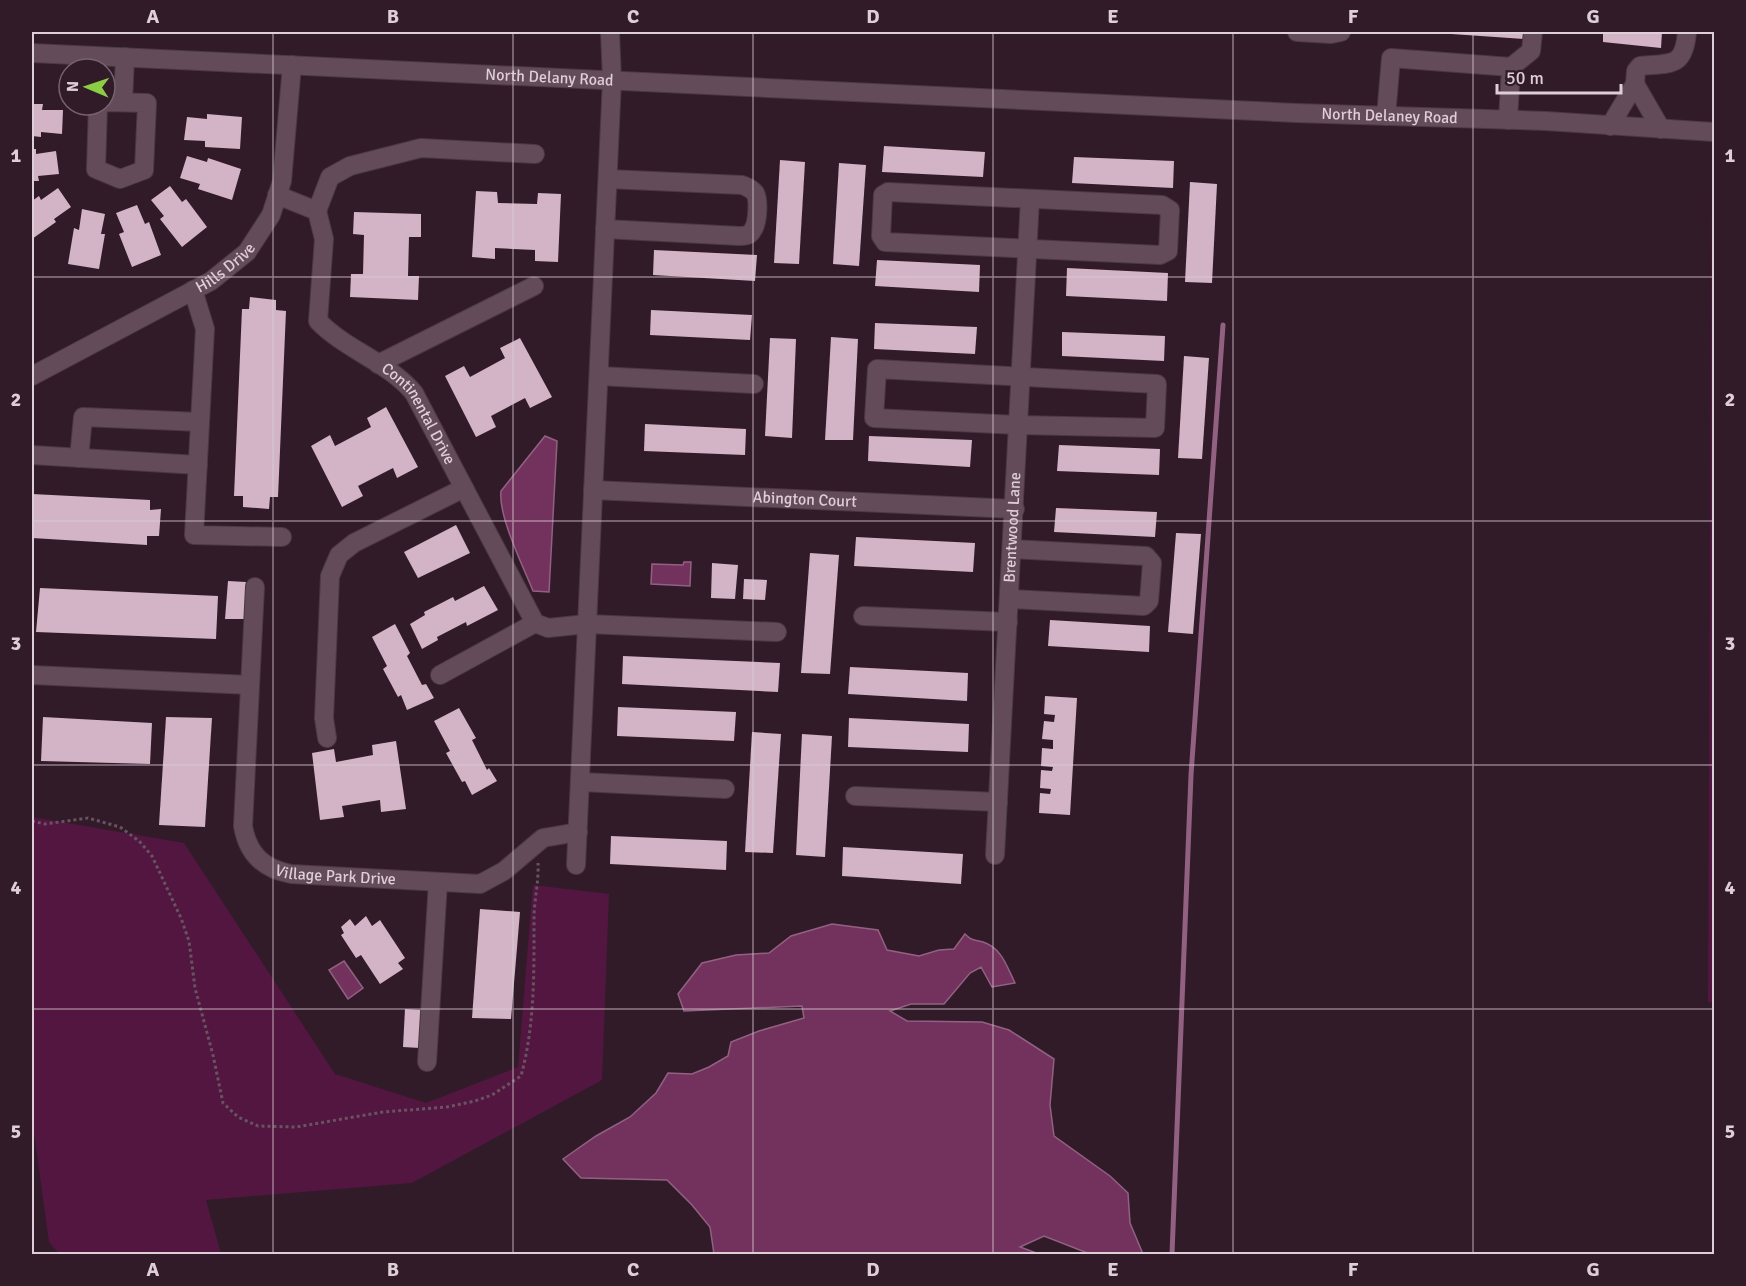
<svg xmlns="http://www.w3.org/2000/svg" width="1746" height="1286" font-family="Signika,sans-serif">
<style>
.green{fill:#531641}
.water{fill:#72325d;stroke:#926182;stroke-width:1.5}
.lines{fill:none;stroke-linecap:round;stroke-linejoin:round}
.stream{stroke:#926182;stroke-width:5}
.building{fill:#d2b4c6}
.minor-casing{stroke:#4b3944;stroke-width:20}
.path{stroke:#685461;stroke-width:3;stroke-dasharray:3 3;stroke-linecap:butt}
.minor{stroke:#644b5a;stroke-width:18}
.grid{fill:none;stroke:#deced7;stroke-width:1.5;stroke-opacity:0.55}
.labels{text-anchor:middle;dominant-baseline:central;stroke-width:6;stroke-linejoin:round;paint-order:stroke}
.street-label{font-size:16px;fill:#deced7;stroke:#311b29}
.neatline{fill:none;stroke:#deced7;stroke-width:2}
.grid-label{font-size:20px;text-anchor:middle;font-weight:bold;fill:#deced7}
</style>
<rect width="100%" height="100%" fill="#311b29"/>
<g class="green">
<path d="M1712 177H1714V1003L1708 1002Z"/>
<path d="M32 817 184 843 335 1074 426 1103 518 1067 533 885 609 894 602 1080 412 1183 206 1200 221 1254H59L49 1242 32 1118Z"/>
</g>
<g class="water">
<path d="M545 436 557 441 549 592 533 591C523 566 498 516 501 491Z"/>
<path d="M684 562H691L690 586 651 584 652 564 683 565Z"/>
<path d="M832 924 878 930 887 950 919 956 939 950 954 949 965 934C973 942 974 939 983 942 1002 948 1007 967 1015 983L992 987 981 967 970 973 944 1004H911L890 1011 907 1021 982 1022 1009 1030 1054 1059 1050 1105 1054 1136 1110 1176 1128 1193 1130 1223 1143 1254H1090L1044 1236 1020 1247 1039 1254H714L710 1227 692 1205 667 1180 581 1178 563 1159 596 1136 630 1117 656 1093 668 1073 692 1074 709 1067 728 1056 731 1042 759 1031 804 1018 802 1006 684 1011 678 994 702 963 736 955 769 953 791 936Z"/>
<path d="M344 961 363 988 348 999 329 970Z"/>
</g>
<g class="lines">
<path class="stream" d="M1172 1254 1191 775 1223 325"/>
</g>
<g class="building">
<path d="M1437 32H1525L1524 39 1437 33Z"/>
<path d="M1603 32H1662L1661 48 1603 42Z"/>
<path d="M32 104H43L42 110H63L62 134 41 132V137L32 136Z"/>
<path d="M207 114 242 117 240 149 205 147V141L184 140 187 117 207 119Z"/>
<path d="M884 146 985 152 983 177 882 172Z"/>
<path d="M32 149H36V154L56 151 59 174 38 176 39 181H32Z"/>
<path d="M187 156 207 162 208 158 241 169 232 200 198 189 200 184 180 178Z"/>
<path d="M1074 157 1174 161 1173 188 1072 183Z"/>
<path d="M780 160 805 162 799 264 774 263Z"/>
<path d="M839 163 866 165 859 266 833 264Z"/>
<path d="M1190 182 1217 184 1212 283 1185 282Z"/>
<path d="M170 186 182 202 186 199 207 227 182 247 160 219 164 216 151 200Z"/>
<path d="M58 188 71 207 54 219 56 222 32 239V201L39 196 41 200Z"/>
<path d="M476 191 497 192 498 203 537 204 538 193 561 194 558 262 535 261V250L495 248V259L472 257Z"/>
<path d="M137 205 145 224 149 222 161 255 132 267 119 234 124 232 116 213Z"/>
<path d="M82 209 105 214 101 234H105L99 269 68 264 74 228 79 230Z"/>
<path d="M354 212 421 214V237H409L408 276H419L418 300 350 297 351 274H363L364 235 353 234Z"/>
<path d="M654 250 757 255 755 281 653 275Z"/>
<path d="M877 260 980 265 979 292 875 286Z"/>
<path d="M1067 268 1168 273 1167 301 1066 296Z"/>
<path d="M250 297 276 300V310L286 311 278 497H270L269 509 243 507V496H234L242 309H249Z"/>
<path d="M651 310 752 315 750 340 650 335Z"/>
<path d="M875 323 977 327 975 354 874 349Z"/>
<path d="M1062 332 1165 336 1164 361 1062 356Z"/>
<path d="M831 337 858 339 853 440H825Z"/>
<path d="M520 338 552 397 530 408 525 398 491 416 496 427 476 437 445 376 464 366 470 377 505 358 500 348Z"/>
<path d="M770 338 796 339 792 438 765 436Z"/>
<path d="M1184 356 1209 358 1202 459 1178 458Z"/>
<path d="M386 407 418 467 397 478 393 468 358 486 363 496 342 507 311 446 330 435 335 446 371 427 367 418Z"/>
<path d="M645 424 746 429 745 455 644 451Z"/>
<path d="M869 436 972 440 970 467 868 461Z"/>
<path d="M1059 445 1160 449 1159 475 1057 471Z"/>
<path d="M32 494 150 500V510L161 509 159 536H147V545L32 538Z"/>
<path d="M1056 508 1157 512 1155 537 1054 532Z"/>
<path d="M456 525 470 553 418 578 404 552Z"/>
<path d="M1176 533 1201 534 1193 634 1168 632Z"/>
<path d="M856 537 975 543 973 572 854 566Z"/>
<path d="M810 553 839 555 830 674 801 673Z"/>
<path d="M712 563 738 565 735 599 711 598Z"/>
<path d="M744 579 767 580 765 600 743 599Z"/>
<path d="M228 581 246 582 244 619H225Z"/>
<path d="M484 586 498 610 467 626 466 622 437 637 438 640 422 649 410 624 425 615 424 612 453 597 455 601Z"/>
<path d="M40 588 218 596 216 639 36 632Z"/>
<path d="M1050 620 1150 626 1149 652 1048 646Z"/>
<path d="M395 624 410 653 407 656 422 685 426 684 434 698 407 710 401 695 398 697 383 669 387 666 372 637Z"/>
<path d="M623 656 780 663 778 692 622 684Z"/>
<path d="M850 667 968 673 967 701 848 694Z"/>
<path d="M1045 696 1077 698 1070 815 1039 813 1040 793 1050 794 1051 789 1040 788 1041 770 1052 771 1053 767 1041 766 1042 748 1053 749V740L1042 739 1044 721 1054 722 1055 715 1044 714Z"/>
<path d="M618 707 736 712 734 741 617 736Z"/>
<path d="M459 708 476 738 472 740 487 770 489 768 497 781 472 795 465 781 462 782 446 753 450 751 434 721Z"/>
<path d="M43 717 152 723 150 764 41 761Z"/>
<path d="M166 717 212 718 205 827 159 825Z"/>
<path d="M849 718 969 724 968 752 848 747Z"/>
<path d="M752 732 781 734 773 853 745 852Z"/>
<path d="M802 734 832 736 825 857 796 855Z"/>
<path d="M396 741 406 809 381 812 380 800 342 806 344 817 320 820 312 753 334 749 336 762 373 755 372 745Z"/>
<path d="M611 836 727 841 726 870 610 864Z"/>
<path d="M843 847 963 854 961 884 842 876Z"/>
<path d="M480 909 520 912 511 1019 472 1018Z"/>
<path d="M366 916 372 926 380 920 405 958 398 963 403 969 380 984 361 955 356 958 341 935 344 933 341 927 350 919 355 926Z"/>
<path d="M405 1009 422 1010 420 1048 403 1047Z"/>
</g>
<g class="lines">
<defs>
<g id="minor">
<path d="M1297 32 1331 34 1341 32"/>
<path id="s1" d="M32 53 1296 113 1546 121 1714 132"/>
<path d="M1511 67 1531 51 1533 32"/>
<path d="M1635 84 1661 129"/>
<path d="M123 102 125 57"/>
<path d="M98 105 96 169 120 179 144 170 147 103 105 102"/>
<path d="M1386 116 1391 58 1511 67 1508 120"/>
<path d="M1610 126 1635 84 1636 71 1640 66C1671 63 1684 68 1687 32"/>
<path d="M888 192 1162 205 1170 210 1168 251 1160 255 885 242 881 236 883 195Z"/>
<path id="s2" d="M277 195 317 211 324 239 318 321C346 350 388 362 414 393L535 623 548 628 587 624 777 632"/>
<path d="M317 211 330 177 350 166 421 148 535 154"/>
<path d="M605 229 739 236C744 236 749 236 752 231 758 224 759 200 755 193 751 188 747 187 742 185L608 179"/>
<path d="M193 290 205 329 194 535 282 537"/>
<path d="M378 364 534 286"/>
<path d="M877 369 1157 384 1155 428 1019 425 874 418Z"/>
<path id="s3" d="M32 376 211 281 247 252 271 215 282 181 292 65"/>
<path d="M599 376 754 384"/>
<path d="M32 455 198 465"/>
<path d="M79 458 83 417 200 422"/>
<path id="s4" d="M593 490 1015 509"/>
<path id="s5" d="M255 587 243 826C248 855 264 869 291 874L480 884 504 871 543 838 578 832"/>
<path d="M1010 599 1144 606 1149 601 1152 563 1146 556 1012 549"/>
<path d="M863 616 1008 622"/>
<path d="M32 675 250 685"/>
<path d="M440 675 535 623"/>
<path d="M327 738 324 718 330 576 339 555 354 543 464 488"/>
<path d="M581 782 725 789"/>
<path d="M855 796 998 802"/>
<path id="s6" d="M995 855 1030 199"/>
<path d="M576 865 612 80 610 32"/>
<path d="M427 1062 438 882"/>
</g>
</defs>
<use href="#minor" class="minor-casing"/>
<path class="path" d="M32 821 45 824 88 818 120 827 139 841 152 856 181 918 189 941 195 988 213 1055 223 1103 238 1117 258 1126 296 1127 383 1112 447 1107 475 1101 492 1095 521 1076C535 1025 534 971 534 919 534 900 539 882 538 863"/>
<use href="#minor" class="minor"/>
</g>
<path class="grid" d="M273 32V1254M513 32V1254M753 32V1254M993 32V1254M1233 32V1254M1473 32V1254M32 277H1714M32 521H1714M32 765H1714M32 1009H1714"/>
<g class="labels">
<g class="street-label">
<text stroke="none"><textPath href="#s1" startOffset="518">North Delany Road</textPath></text>
<text stroke="none"><textPath href="#s1" startOffset="1359">North Delaney Road</textPath></text>
<text stroke="none"><textPath href="#s3" startOffset="222">Hills Drive</textPath></text>
<text stroke="none"><textPath href="#s2" startOffset="294">Continental Drive</textPath></text>
<text stroke="none"><textPath href="#s4" startOffset="212">Abington Court</textPath></text>
<text stroke="none"><textPath href="#s6" startOffset="328">Brentwood Lane</textPath></text>
<text stroke="none"><textPath href="#s5" startOffset="357">Village Park Drive</textPath></text>
</g>
</g>
<rect width="1746" height="1286" fill="none" stroke="#311b29" stroke-width="66"/>
<g transform="translate(87 87) rotate(272)"><circle r="28" fill="#311b29" stroke="#76636f" stroke-width="1.5"/>
<path d="M0-4.5L10 22L0 15L-10 22Z" fill="#8bce46"/>
<text y="-9" font-size="16" font-weight="bold" text-anchor="middle" fill="#deced7">N</text>
</g>
<path d="M1497 84v9h124v-9" fill="none" stroke="#deced7" stroke-width="3"/>
<text x="1506" y="84" font-size="18" fill="#deced7" stroke="#311b29" stroke-width="4.5" paint-order="stroke">50 m</text>
<rect x="33" y="33" width="1680" height="1220" class="neatline"/>
<g class="grid-label">
<text x="153" y="23">A</text>
<text x="393" y="23">B</text>
<text x="633" y="23">C</text>
<text x="873" y="23">D</text>
<text x="1113" y="23">E</text>
<text x="1353" y="23">F</text>
<text x="1593" y="23">G</text>
<text x="16" y="162">1</text>
<text x="1730" y="162">1</text>
<text x="16" y="406">2</text>
<text x="1730" y="406">2</text>
<text x="16" y="650">3</text>
<text x="1730" y="650">3</text>
<text x="16" y="894">4</text>
<text x="1730" y="894">4</text>
<text x="16" y="1138">5</text>
<text x="1730" y="1138">5</text>
<text x="153" y="1276">A</text>
<text x="393" y="1276">B</text>
<text x="633" y="1276">C</text>
<text x="873" y="1276">D</text>
<text x="1113" y="1276">E</text>
<text x="1353" y="1276">F</text>
<text x="1593" y="1276">G</text>
</g>
</svg>
